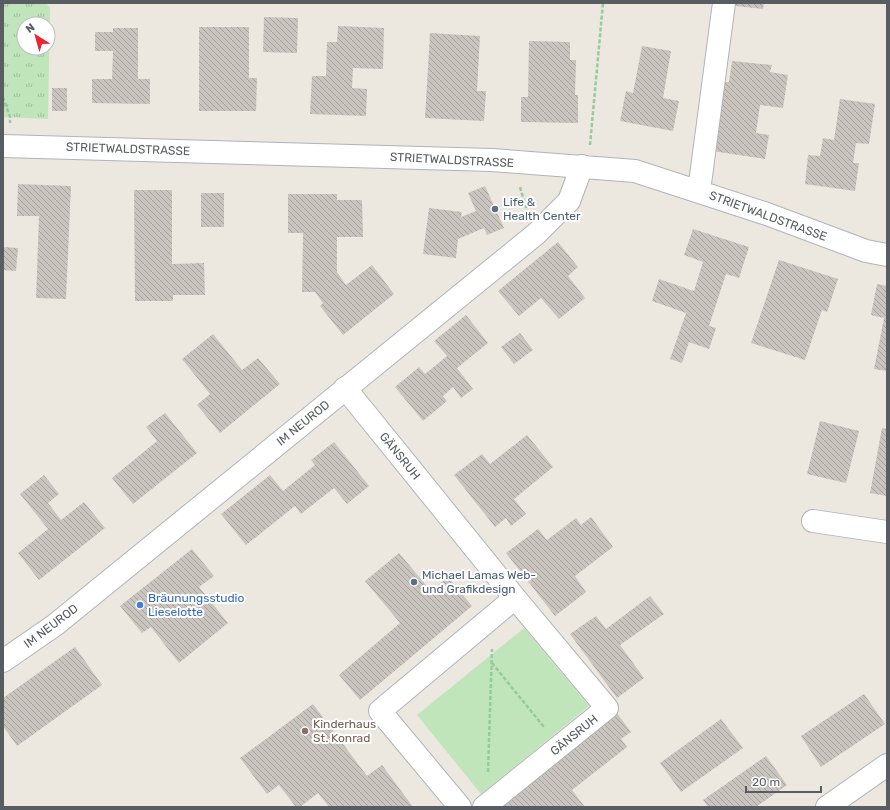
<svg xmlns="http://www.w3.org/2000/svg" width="890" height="810" font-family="Rubik,sans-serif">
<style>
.grass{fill:#c0e5ba}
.park{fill:url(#park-tufts);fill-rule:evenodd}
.building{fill:url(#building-back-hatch)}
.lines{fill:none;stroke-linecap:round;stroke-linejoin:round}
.minor-casing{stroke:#b0b4b8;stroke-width:24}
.path{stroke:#96cb9d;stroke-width:2.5;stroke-dasharray:4 2;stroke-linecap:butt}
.minor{stroke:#fff;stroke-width:22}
.service-dot{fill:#5c6f8a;stroke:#fff;stroke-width:1.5}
.shop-dot{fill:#3f7fe0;stroke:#fff;stroke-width:1.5}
.education-dot{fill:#8d6e63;stroke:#fff;stroke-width:1.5}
.labels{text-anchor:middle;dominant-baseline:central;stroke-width:4;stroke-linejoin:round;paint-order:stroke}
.street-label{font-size:12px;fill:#585d61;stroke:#fff}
.service-label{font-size:12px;fill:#4e5e75;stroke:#fff;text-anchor:start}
.shop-label{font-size:12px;fill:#366cbe;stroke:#fff;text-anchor:start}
.education-label{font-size:12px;fill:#785e54;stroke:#fff;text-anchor:start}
</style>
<defs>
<pattern id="park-tufts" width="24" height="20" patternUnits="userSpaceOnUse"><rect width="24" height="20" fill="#c0e5ba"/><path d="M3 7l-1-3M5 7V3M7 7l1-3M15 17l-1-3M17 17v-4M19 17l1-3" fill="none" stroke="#9fbd9b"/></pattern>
<pattern id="building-back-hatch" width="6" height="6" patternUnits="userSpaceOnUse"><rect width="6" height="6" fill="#c9c4be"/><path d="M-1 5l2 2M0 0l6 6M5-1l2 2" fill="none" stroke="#a6a29e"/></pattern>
</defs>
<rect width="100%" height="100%" fill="#ece7df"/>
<path class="grass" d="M524 628 589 706 481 794 417 715Z"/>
<path class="park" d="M3 3H46L50 8 48 119 3 117ZM24 24H48V48H24Z"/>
<g class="building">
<path d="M728 3H764L763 9 728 5Z"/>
<path d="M264 17 298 18 297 53 263 52Z"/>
<path d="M338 26 384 28 383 69 353 68 352 88 367 89 366 116 310 114 312 76H326L327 42H337Z"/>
<path d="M199 27H249V78H257L256 111H199Z"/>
<path d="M113 28H138V79H150V104L92 103V79H112L113 51H95V32H113Z"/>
<path d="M430 33 480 36 477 91H486L484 121 425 118Z"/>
<path d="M529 41 570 42V60H576L575 95H578V123L521 122V97H528Z"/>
<path d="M642 46 671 51 663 98 679 101 673 131 620 121 626 91 633 93Z"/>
<path d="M732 61 772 65 770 72 788 75 783 108 760 105 756 133 769 135 765 159 712 151 723 82H729Z"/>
<rect x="52" y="88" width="15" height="23"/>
<path d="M840 99 875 104 869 144 856 143 853 163H859L855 191 805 184 808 155 820 156 823 138 834 140Z"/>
<path d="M18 184 71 186 66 299 36 298 39 216H17Z"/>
<path d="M485 186 504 228 487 235 484 228 458 239 456 258 423 254 429 208 462 212 461 217 476 211 468 193Z"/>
<path d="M134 190H172V264L204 263 205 295H173V301H135Z"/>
<rect x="201" y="193" width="23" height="34"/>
<path d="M288 194H337V200H362L363 237H337V272L346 285 372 265 394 294 343 335 320 306 323 303 315 292H302L303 233H288Z"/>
<path d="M693 229 749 247 739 278 726 274 709 326 716 328 709 349 689 342 682 363 670 359 686 313 652 301 659 279 694 291 703 262 684 255Z"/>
<path d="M558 242 578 267 568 276 585 298 559 319 541 298 519 316 498 291Z"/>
<path d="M3 247 18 248 16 271 3 270Z"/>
<path d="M779 260 838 279 827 312 822 310 805 360 751 343Z"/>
<path d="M877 284 887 286V371L874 369 884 318 871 315Z"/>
<path d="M466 315 488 343 457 368 473 389 461 398 453 387 443 396 447 401 423 421 395 387 419 367 425 374 447 356 434 341Z"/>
<path d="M520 333 533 350 514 364 501 347Z"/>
<path d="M213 334 242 370 258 358 280 384 220 433 197 405 210 394 182 359Z"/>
<path d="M165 413 197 453 133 504 112 478 157 441 146 427Z"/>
<path d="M820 421 859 431 846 483 807 474Z"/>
<path d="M882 428 887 429V496L870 493Z"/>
<path d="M527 435 553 467 514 499 526 514 511 526 506 518 495 527 454 475 482 454 490 464Z"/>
<path d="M334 442 369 486 347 504 334 488 301 514 295 506 246 545 221 514 270 475 283 491 315 465 311 460Z"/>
<path d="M44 475 59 494 48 503 61 520 84 502 105 528 39 580 18 553 48 529 20 494Z"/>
<path d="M591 517 613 547 575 576 586 592 555 616 506 553 538 529 547 540 576 518 581 525Z"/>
<path d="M192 549 214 576 199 587 228 623 179 663 151 627 142 633 120 606Z"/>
<path d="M399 553 431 591 448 577 472 606 360 700 339 675 400 623 365 581Z"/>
<path d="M650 596 664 614 620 645 644 678 617 698 570 634 596 616 606 629Z"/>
<path d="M75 647 102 685 17 746 3 726V698Z"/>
<path d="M864 694 885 724 821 767 801 736Z"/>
<path d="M313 704 367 776 382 765 413 807H329L318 793 300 807H296L279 785 267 794 240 758Z"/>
<path d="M616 712 631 732 621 739 627 747 572 790 585 807H503L500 803Z"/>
<path d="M721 719 743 748 681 792 660 763Z"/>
<path d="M766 756 787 785 756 807H708L703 800Z"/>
</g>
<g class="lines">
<defs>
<g id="minor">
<path d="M3 146 492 160 635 171 767 214 866 251 887 255"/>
<path d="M699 191 724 3"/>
<path d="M345 388 515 598 607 708 484 807"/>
<path d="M813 521 887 532"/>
<path d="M3 661 55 625 536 234 569 201 582 166"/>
<path d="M460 807 380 711 515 598"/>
<path d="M827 807 887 765"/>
</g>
</defs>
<use href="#minor" class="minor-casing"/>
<g class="path">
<path d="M3 97 10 117V123"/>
<path d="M590 145 603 3"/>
<path d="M520 187 527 211"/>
<path d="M492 663 544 727"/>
<path d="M488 772 492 649"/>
</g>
<use href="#minor" class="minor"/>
</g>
<g class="service-dot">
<circle cx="495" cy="209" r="4"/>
<circle cx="414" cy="582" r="4"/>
</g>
<circle class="shop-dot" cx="140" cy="605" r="4"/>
<circle class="education-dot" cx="305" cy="731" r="4"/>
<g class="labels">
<g class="street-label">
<text transform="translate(128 149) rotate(2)">STRIETWALDSTRASSE</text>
<text transform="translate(452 160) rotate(3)">STRIETWALDSTRASSE</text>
<text transform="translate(768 216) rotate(20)">STRIETWALDSTRASSE</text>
<text transform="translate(303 423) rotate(-39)">IM NEUROD</text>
<text transform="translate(400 456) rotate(51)">GÄNSRUH</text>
<text transform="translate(51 626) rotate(-37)">IM NEUROD</text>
<text transform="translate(574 735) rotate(-39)">GÄNSRUH</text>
</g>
<g class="service-label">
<text x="503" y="202">Life &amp;<tspan x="503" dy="14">Health Center</tspan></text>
<text x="422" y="575">Michael Lamas Web-<tspan x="422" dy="14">und Grafikdesign</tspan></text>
</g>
<g class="shop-label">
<text x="148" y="598">Bräunungsstudio<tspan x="148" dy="14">Lieselotte</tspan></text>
</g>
<g class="education-label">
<text x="313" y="724">Kinderhaus<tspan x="313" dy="14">St. Konrad</tspan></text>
</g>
</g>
<rect width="890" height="810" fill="none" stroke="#585d61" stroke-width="8"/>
<g transform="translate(36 36) rotate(323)"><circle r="19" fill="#ffffff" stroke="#bcbec0"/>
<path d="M0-3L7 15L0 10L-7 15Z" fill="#ed2330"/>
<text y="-6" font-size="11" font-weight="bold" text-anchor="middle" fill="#585d61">N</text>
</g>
<path d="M746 786v6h75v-6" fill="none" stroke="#585d61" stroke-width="2"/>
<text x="752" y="786" font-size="12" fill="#585d61" stroke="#ffffff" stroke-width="3" paint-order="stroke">20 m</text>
</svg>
